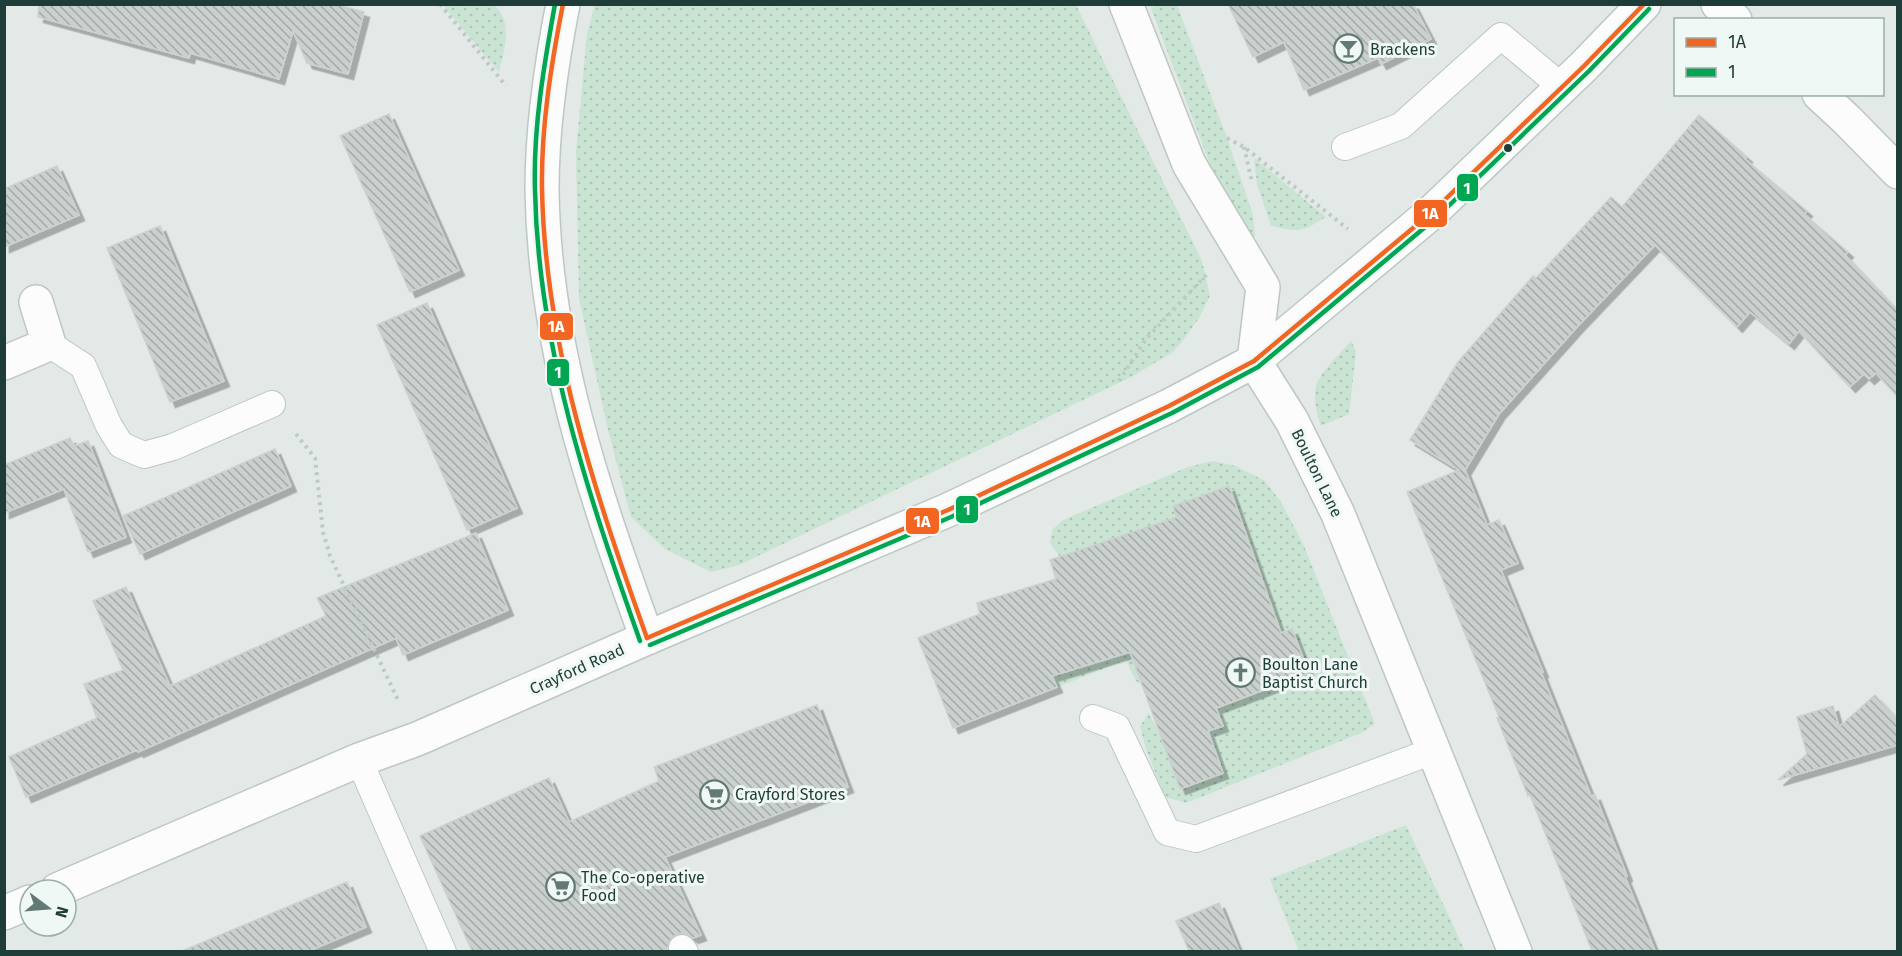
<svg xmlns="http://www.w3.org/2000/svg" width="1902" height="956" font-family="'Fira Sans',sans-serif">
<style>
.grass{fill:url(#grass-dots)}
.building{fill:url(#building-back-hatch);stroke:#cbd2cf;stroke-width:1.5;filter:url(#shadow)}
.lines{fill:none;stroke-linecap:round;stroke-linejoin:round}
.lane-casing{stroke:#bfc6c3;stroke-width:28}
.street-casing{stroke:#bfc6c3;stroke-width:36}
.secondary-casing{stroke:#bec7c4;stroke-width:36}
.path{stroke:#bfc9c8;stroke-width:4;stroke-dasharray:3 4.5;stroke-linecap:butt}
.lane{stroke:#fbfcfb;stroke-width:26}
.street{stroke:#fbfcfb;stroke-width:33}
.secondary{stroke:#fbfcfb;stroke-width:33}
.bus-1-casing{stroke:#f0f8f5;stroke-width:9}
.bus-2-casing{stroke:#f0f8f5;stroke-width:9}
.bus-1{stroke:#f26522;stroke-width:4.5}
.bus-2{stroke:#00a651;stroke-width:4.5}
.bus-dot{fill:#1f3d38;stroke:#f0f8f5;stroke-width:2}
.labels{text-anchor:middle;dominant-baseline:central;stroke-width:6;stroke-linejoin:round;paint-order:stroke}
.poi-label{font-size:16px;fill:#1f3d38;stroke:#f0f8f5;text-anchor:start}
.street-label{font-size:16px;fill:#1f3d38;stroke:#f0f8f5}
.line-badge{stroke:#f0f8f5;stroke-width:2}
.badge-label{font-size:16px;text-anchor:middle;font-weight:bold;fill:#fff}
</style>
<defs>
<pattern id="grass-dots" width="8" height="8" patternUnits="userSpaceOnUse" patternTransform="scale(1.5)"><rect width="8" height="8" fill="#cae4d4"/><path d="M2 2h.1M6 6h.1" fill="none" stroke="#adc4b7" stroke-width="1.8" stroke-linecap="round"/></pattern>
<pattern id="building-back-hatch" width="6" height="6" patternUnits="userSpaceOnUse" patternTransform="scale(1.5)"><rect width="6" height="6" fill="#c9d0ce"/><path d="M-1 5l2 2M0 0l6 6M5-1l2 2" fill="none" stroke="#a3aaa8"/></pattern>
<filter id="shadow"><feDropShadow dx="5.5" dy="5.5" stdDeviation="0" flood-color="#0004"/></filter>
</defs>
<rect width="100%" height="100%" fill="#e2e9e6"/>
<g class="grass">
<path d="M443 5H494C514 22 504 51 499 72Z"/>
<path d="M595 5H1076L1202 261 1210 296 1199 318 1181 343 1172 353 1131 377 739 565 711 572 665 549 631 517 608 430 579 298 576 152 587 33Z"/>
<path d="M1157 5H1177L1227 138 1253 215 1255 237 1247 233 1216 180 1151 8Z"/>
<path d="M1254 158 1326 217C1300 233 1300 232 1271 226L1257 184Z"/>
<path d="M1351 341 1356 351 1349 414 1321 426C1317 414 1313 400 1316 387 1319 373 1341 353 1351 341Z"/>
<path d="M1213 461 1236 466 1265 481 1281 502 1304 546 1375 724 1361 733 1186 803 1165 797 1146 749 1140 726 1149 713 1165 746 1180 789 1223 774 1208 730 1223 725 1217 709 1308 673 1143 686 1136 681 1126 660 1057 687 1052 676 1095 662 1229 486 1173 506 1177 517 1060 557 1050 543 1052 530 1063 520 1188 467Z"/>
<path d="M1406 825 1465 951H1299L1270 879Z"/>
</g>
<g class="building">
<path d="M39 4H335L364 12 348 74 307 63 293 31 279 79 190 53 189 58 38 17Z"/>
<path d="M1228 4H1413L1431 39 1381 64 1378 58 1304 90 1284 42 1253 57Z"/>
<path d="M389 114 459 270 410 292 340 136Z"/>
<path d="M1699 115 1747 157 1745 159 1807 211 1804 214 1848 252 1845 255 1898 311V397L1876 373 1869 379 1864 374 1850 387 1799 331 1789 344 1750 312 1737 327 1655 245 1577 327 1499 414 1465 470 1487 525 1499 520 1518 563 1501 570 1543 672H1541L1591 796 1595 795 1627 876 1625 877 1655 951H1592L1530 795 1528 796 1497 718 1499 717 1407 492 1459 470 1410 440 1458 362 1533 276 1536 278 1611 197 1622 207Z"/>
<path d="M57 166 79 215 4 247V189Z"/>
<path d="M160 226 224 381 170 402 107 248Z"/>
<path d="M427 303 517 508 467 530 377 325Z"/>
<path d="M70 438 74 446 88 441 126 537 88 552 64 489 4 513V465Z"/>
<path d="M275 449 291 486 140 554 123 516Z"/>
<path d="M1229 486 1281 633 1292 629 1309 673 1216 708 1223 726 1208 731 1223 773 1180 789 1130 652 1052 676 1057 687 953 728 918 638 980 614 977 603 1056 579 1050 560 1177 517 1173 506Z"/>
<path d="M476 533 508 610 403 655 396 638 138 752 137 750 26 797 9 757 97 718 84 684 123 670 93 601 126 587 170 686 326 616 317 598Z"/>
<path d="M1875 695 1898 720V745L1778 780 1807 754 1797 717 1833 706 1839 727Z"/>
<path d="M817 705 848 787 665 857 701 935 693 938 687 934 681 933 674 936 669 942 667 950 665 951H472L420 836 549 778 569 822 659 781 654 767Z"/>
<path d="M347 882 366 927 309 951H182Z"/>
<path d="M1219 903 1239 951H1189L1176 921Z"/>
</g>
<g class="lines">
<defs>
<g id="lane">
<path d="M1345 147 1401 126 1501 36 1562 87"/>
<path d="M49 344 83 366 109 426 121 445 144 455 173 447 272 404"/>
<path d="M1093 718 1117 727 1167 832 1196 839 1433 751"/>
<path d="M359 760 443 952"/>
<path d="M682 948 685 952"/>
</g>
<g id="street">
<path d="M1126 4 1189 164 1263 287 1254 361"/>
<path d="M1718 4 1735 20"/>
<path d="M1819 94 1847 120 1898 172"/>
<path d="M4 363 49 344 36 302"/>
</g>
<g id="secondary">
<path d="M563 4C551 65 542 127 542 189 544 347 594 492 647 638"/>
<path d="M1254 361 1292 421 1338 514 1515 952"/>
<path d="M57 890 359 760 417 739 647 638 948 510 1169 406 1254 361 1431 213 1584 66 1644 4"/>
<path d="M4 913 30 902"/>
</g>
</defs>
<use href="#lane" class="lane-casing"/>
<use href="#street" class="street-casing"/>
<use href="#secondary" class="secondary-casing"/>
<g class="path">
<path d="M440 4 506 86"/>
<path d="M1227 138 1244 147 1348 229"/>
<path d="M1244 147 1252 182"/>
<path d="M1119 381 1146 339 1207 274"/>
<path d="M296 434 315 458 323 532 330 556 398 700"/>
</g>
<use href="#lane" class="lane"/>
<use href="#street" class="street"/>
<use href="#secondary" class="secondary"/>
<defs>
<g id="bus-1">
<path d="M563 4C551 65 541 127 542 189 545 345 595 493 647 638"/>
<path d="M647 638 948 510 1169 406 1254 361 1431 213 1584 66 1644 4"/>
</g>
<g id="bus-2">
<path d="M555 4C544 65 533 128 535 190 538 347 588 494 640 641"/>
<path d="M650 645 951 517 1172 413 1258 367 1436 218 1589 71 1649 9"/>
</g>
</defs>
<use href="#bus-1" class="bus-1-casing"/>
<use href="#bus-2" class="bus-2-casing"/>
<use href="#bus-1" class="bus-1"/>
<use href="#bus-2" class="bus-2"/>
</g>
<defs>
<symbol id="bar-ring" viewBox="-11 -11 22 22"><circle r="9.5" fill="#f0f8f5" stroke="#637975" stroke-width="1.5"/><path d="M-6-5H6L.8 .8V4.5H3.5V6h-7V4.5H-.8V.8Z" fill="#637975"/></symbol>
<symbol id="church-ring" viewBox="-11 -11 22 22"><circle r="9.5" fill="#f0f8f5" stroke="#637975" stroke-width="1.5"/><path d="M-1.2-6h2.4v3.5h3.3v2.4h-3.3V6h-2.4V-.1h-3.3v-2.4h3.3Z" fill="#637975"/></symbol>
<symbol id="supermarket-ring" viewBox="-11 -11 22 22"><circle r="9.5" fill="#f0f8f5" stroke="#637975" stroke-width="1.5"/><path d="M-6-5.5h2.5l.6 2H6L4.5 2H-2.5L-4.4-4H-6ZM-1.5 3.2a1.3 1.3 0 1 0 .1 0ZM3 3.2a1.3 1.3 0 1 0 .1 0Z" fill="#637975"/></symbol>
</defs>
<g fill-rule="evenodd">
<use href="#bar-ring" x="1332" y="32" width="33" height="33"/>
<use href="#church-ring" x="1224" y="656" width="33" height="33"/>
<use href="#supermarket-ring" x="698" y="778" width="33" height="33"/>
<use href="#supermarket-ring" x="544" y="870" width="33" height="33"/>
</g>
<circle class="bus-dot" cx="1508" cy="148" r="5"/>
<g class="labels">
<g class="poi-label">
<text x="1370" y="49">Brackens</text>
<text x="1262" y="664">Boulton Lane<tspan x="1262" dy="18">Baptist Church</tspan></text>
<text x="735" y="794">Crayford Stores</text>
<text x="581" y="877">The Co-operative<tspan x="581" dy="18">Food</tspan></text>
</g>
<g class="street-label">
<text transform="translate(1317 473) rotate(64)">Boulton Lane</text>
<text transform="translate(577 669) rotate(-24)">Crayford Road</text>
</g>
</g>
<g class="line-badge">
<rect x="1456" y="173" width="23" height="29" rx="6" fill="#00a651"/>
<rect x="1413" y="199" width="35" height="29" rx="6" fill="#f26522"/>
<rect x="539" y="312" width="35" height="29" rx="6" fill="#f26522"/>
<rect x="546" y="358" width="24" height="29" rx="6" fill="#00a651"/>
<rect x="955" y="495" width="24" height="29" rx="6" fill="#00a651"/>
<rect x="905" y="507" width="35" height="28" rx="6" fill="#f26522"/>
</g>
<g class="badge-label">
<text x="1467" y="194">1</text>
<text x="1430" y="219">1A</text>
<text x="556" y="332">1A</text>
<text x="558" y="378">1</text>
<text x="967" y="515">1</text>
<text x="922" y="527">1A</text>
</g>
<rect width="1902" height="956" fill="none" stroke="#1f3d38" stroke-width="12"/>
<rect x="1674" y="18" width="210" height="78" fill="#f0f8f5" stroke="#9cada9" stroke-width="1.5"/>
<rect x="1686" y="38" width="30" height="9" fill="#f26522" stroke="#9cada9" stroke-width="1.5"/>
<text x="1728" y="48" font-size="18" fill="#1f3d38">1A</text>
<rect x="1686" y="68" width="30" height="9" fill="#00a651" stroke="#9cada9" stroke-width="1.5"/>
<text x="1728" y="78" font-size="18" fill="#1f3d38">1</text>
<g transform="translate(48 908) rotate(106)"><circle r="28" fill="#f0f8f5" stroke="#9cada9" stroke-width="1.5"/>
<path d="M0-4.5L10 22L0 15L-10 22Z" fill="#637975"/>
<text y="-9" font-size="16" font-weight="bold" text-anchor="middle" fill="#1f3d38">N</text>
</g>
</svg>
